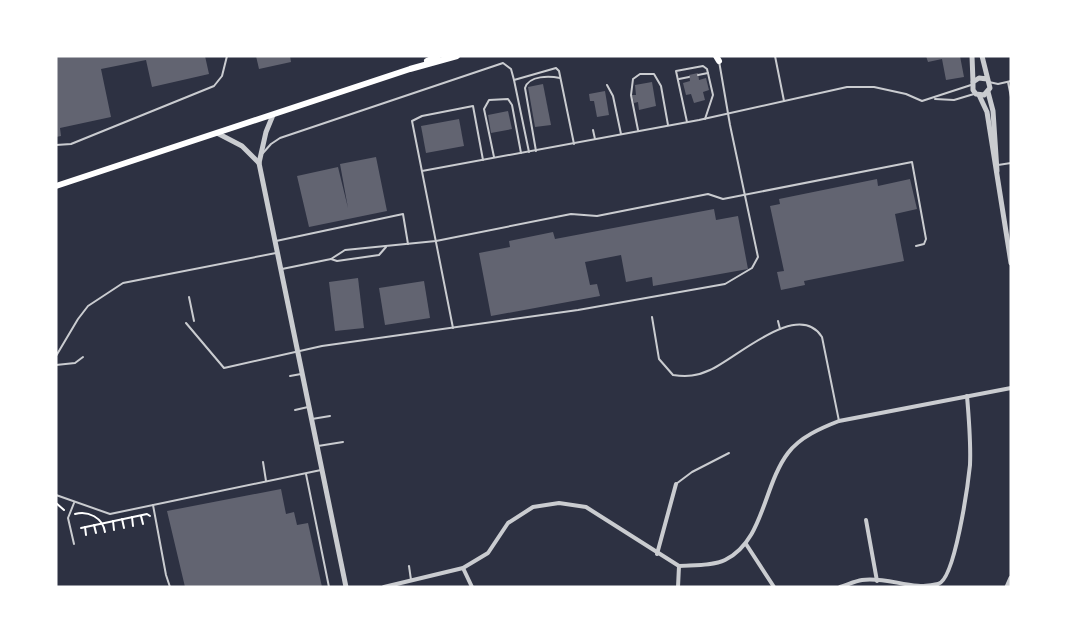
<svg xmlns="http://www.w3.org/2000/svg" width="1067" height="643" font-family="Montserrat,sans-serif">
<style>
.building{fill:#626471}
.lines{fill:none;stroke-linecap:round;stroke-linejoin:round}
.path{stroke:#fff;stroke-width:2}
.service{stroke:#caccd0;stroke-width:2}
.minor{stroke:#caccd0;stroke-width:4}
.tertiary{stroke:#caccd0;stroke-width:5}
.primary{stroke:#fff;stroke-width:6}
</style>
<rect width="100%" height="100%" fill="#2d3142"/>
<g class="building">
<path d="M56 56H205L209 74 152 87 146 60 101 69 111 117 60 128 61 136 56 137Z"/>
<path d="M256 56H290L291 62 259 69Z"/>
<path d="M926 56H960L964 77 946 80 942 59 928 62Z"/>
<path d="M698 73 699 80 706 78 709 90 703 92 705 100 694 103 691 94 686 95 683 83 690 81 689 75Z"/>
<path d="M652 82 656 106 639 110 638 102 634 103 632 95H636L635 85Z"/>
<path d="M543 84 551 125 535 127 528 87Z"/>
<path d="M605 91 609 115 597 117 594 101H590L589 94Z"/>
<path d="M508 111 512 129 491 133 488 115Z"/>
<path d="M459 119 464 146 426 153 421 126Z"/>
<path d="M376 157 387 211 309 227 297 176 338 167 348 208 340 164Z"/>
<path d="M877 179 878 186 910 179 917 209 895 214 904 261 804 281 805 285 781 290 777 272 784 271 770 206 780 204 779 199Z"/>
<path d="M714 209 716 220 738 216 748 269 653 286 652 277 626 282 621 255 585 262 590 285 597 284 600 296 491 316 479 253 510 247 509 241 553 232 555 239Z"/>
<path d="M358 278 364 328 335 331 329 282Z"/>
<path d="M424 281 430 318 385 325 379 288Z"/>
<path d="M281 489 286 514 294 512 297 525 308 523 322 587H185L167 511Z"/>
</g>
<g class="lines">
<g class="path">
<path d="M56 503 64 510"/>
<path d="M75 514C88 510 103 518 105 532"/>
<path d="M141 516 143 524"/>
<path d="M132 517 133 526"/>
<path d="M122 519 124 528"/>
<path d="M113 521 114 530"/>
<path d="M94 525 96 533"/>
<path d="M85 527 86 535"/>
<path d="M81 528 147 514 150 516"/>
</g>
<g class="service">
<path d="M775 56 784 101"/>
<path d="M698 75 708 73"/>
<path d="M679 79 689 77"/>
<path d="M514 80 556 68 559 71 574 144"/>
<path d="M989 82 998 84 1011 81"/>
<path d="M1008 82 1011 97"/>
<path d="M607 85 613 96 621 134"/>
<path d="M935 99 954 100 974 94"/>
<path d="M687 122 676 71 703 66 707 69 713 95 705 119"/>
<path d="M593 130 595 139"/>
<path d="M638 130 631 95 633 79 640 74H654L661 86 668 125"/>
<path d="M56 145 71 144 214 86 222 76 227 56"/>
<path d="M536 151 525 88C529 75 550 76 560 78"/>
<path d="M263 153 271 144 280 138 503 63 511 69 514 80 529 152"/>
<path d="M494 157 484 109 489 100 508 99 512 105 521 153"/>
<path d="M998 165 1011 163"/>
<path d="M422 171 699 120 847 87H874L906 94 922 101 971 85"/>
<path d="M276 241 403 214 408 244"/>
<path d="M331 259 337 261 379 255 386 247"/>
<path d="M282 269 331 259 345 250 436 241 571 214 597 216 708 194 723 199 912 162 926 239 924 244 916 246"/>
<path d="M189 297 194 321"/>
<path d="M652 317 659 359 673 375C687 377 697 376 710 370 736 359 798 299 822 337L839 421"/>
<path d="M778 321 780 329"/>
<path d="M186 323 224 368 322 346 578 310 725 284 752 268 758 257 730 125 719 61"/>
<path d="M453 328 412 121 422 116 473 106 483 160"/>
<path d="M56 356 78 319 88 306 123 283 276 253"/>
<path d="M56 365 75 363 83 357"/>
<path d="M290 376 301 374"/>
<path d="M295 410 308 407"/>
<path d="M312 419 330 416"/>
<path d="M318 446 343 442"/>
<path d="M263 462 266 481"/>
<path d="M306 474 329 587"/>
<path d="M676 484 692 472 729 453"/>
<path d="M56 495 110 514 321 470"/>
<path d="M74 503 68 518 74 544"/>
<path d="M153 505 166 575 170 587"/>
<path d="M409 566 411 580"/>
</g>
<g class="minor">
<path d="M866 520 877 581"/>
<path d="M746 544 774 587"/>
<path d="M657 554 676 484"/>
<path d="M679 566C693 565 713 566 725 560 764 541 763 486 788 453 800 437 821 428 839 421L1011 388"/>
<path d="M463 568 472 587"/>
<path d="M384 587 463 568 488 553 508 523 533 507 559 503 586 507 679 566"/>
<path d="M678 587 679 566"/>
<path d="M840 587C847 585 855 581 862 580 887 576 913 591 938 584 955 580 968 484 970 465 971 442 969 419 967 396"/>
</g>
<g class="tertiary">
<path d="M972 56 973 82"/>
<path d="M982 56 990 88 984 95 976 94 973 90V82L979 78 987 79"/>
<path d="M988 92 993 111 997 171"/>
<path d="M979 95 987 112 1011 263"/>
<path d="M273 115 266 132 259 163 346 587"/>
<path d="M217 133 242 146 259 163"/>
<path d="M1007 587 1011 578"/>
</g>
<g class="primary">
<path d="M716 56 719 61"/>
<path d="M427 61 438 56"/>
<path d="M56 186 410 69 457 56"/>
</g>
</g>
<rect width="1067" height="643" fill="none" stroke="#ffffff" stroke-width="115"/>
</svg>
